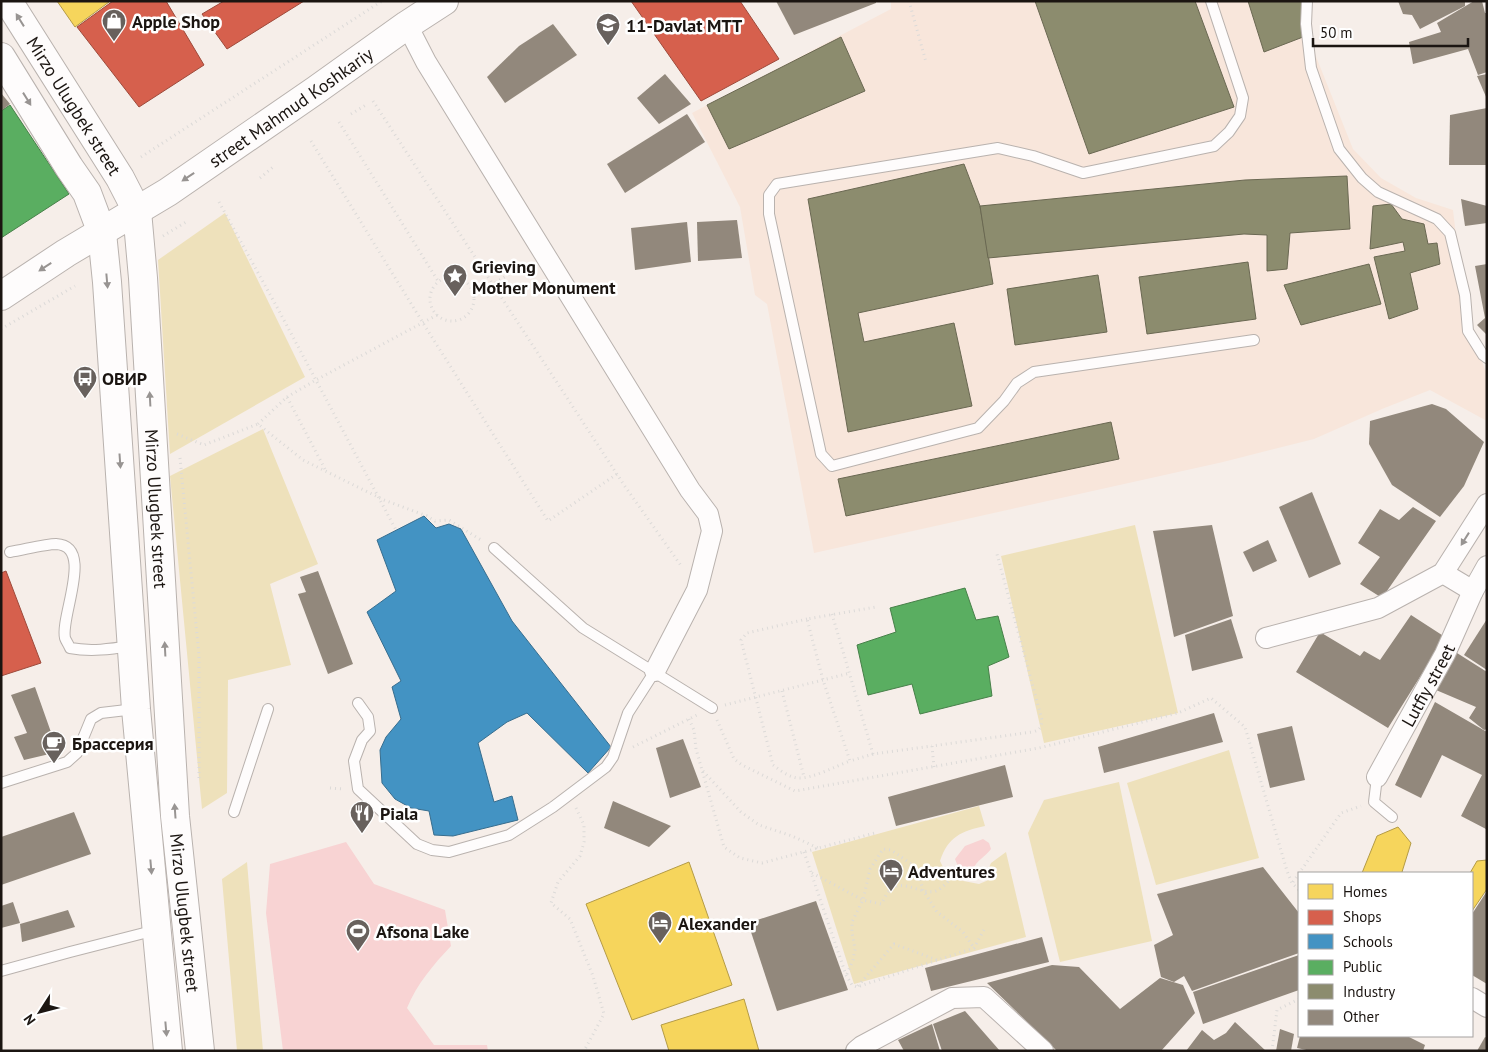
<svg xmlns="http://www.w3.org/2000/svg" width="1488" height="1052" font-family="'PT Sans',sans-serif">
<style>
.built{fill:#f8e6db}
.green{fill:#eee1bb}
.water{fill:#f8d3d3}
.homes{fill:#f6d55c;stroke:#b49b46}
.shops{fill:#d6604d;stroke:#9e4a3b}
.schools{fill:#4393c3;stroke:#376d8e}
.public{fill:#5aae61;stroke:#478049}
.industry{fill:#8c8c6e;stroke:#6a6852}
.building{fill:#92887c}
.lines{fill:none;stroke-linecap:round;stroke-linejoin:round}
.lane-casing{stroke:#b9b2ae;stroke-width:12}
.street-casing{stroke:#b9b2ae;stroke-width:22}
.secondary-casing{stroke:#b9b2ae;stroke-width:30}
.primary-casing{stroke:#b9b2ae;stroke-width:30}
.path{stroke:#dcdad8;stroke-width:3;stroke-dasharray:1 4;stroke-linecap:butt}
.lane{stroke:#fefcfc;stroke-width:10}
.street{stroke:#fefcfc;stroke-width:20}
.secondary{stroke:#fefcfc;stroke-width:28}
.primary{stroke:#fefcfc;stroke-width:28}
.oneway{fill:#989492}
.labels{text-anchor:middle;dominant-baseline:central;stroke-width:5;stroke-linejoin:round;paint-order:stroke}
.poi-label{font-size:18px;font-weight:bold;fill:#1b1511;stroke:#fff;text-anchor:start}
.street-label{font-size:18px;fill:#1b1511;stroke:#fff}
</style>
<rect width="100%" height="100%" fill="#f6eee9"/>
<path class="built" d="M891 1H1309V39L1353 149 1381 178 1416 198 1453 210 1465 312 1485 370 1487 372V421L1430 390 1382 409 1314 439 1223 462 814 553 767 304 755 295 740 207 692 113 891 9Z"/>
<g class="green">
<path d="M225 213 305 377 170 454 158 260Z"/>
<path d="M263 429 318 564 270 584 291 665 228 680 227 793 202 809 170 476Z"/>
<path d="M1135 525 1178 713 1044 743 1001 556Z"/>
<path d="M1229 750 1259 858 1156 885 1127 783Z"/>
<path d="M1119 782 1152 941 1060 962 1028 833 1044 800Z"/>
<path d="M979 806 985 826C961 831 948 837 940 861L947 875 953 879 979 884 991 879 986 874 991 863 1006 852 1026 937 854 984 812 852Z"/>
<path d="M247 862 263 1051H237L222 879Z"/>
</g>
<g class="water">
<path d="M983 839 989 843 991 849C985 857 977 860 973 869L965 871 959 869 955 859 965 846Z"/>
<path d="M346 842 374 884 445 910 451 946C433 965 417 984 407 1008L434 1045H487L488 1051H283L266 913 270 864Z"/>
</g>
<g class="homes">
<path d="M57 1H108L109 2 75 27Z"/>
<path d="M1398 827 1411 843 1402 872 1404 873H1362L1377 836Z"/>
<path d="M1487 860V889L1472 911V873H1470L1477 861Z"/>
<path d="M689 862 732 985 632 1020 586 904Z"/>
<path d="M744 999 759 1051H669L661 1025Z"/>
</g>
<g class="shops">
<path d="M113 1H166L204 65 139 107 77 27Z"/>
<path d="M224 1H304L227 49 202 14Z"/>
<path d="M631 1H740L779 59 701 101Z"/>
<path d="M6 571 41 663 1 676V573Z"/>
</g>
<path class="schools" d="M424 516 436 528 449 524 461 529 512 621 611 747 588 773 527 713 507 722 478 743 494 802 512 796 518 820 453 836 434 835 429 811 411 808 395 799 382 783 380 750 386 737 401 719 392 687 401 681 367 612 396 591 377 540Z"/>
<g class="public">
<path d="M10 105 69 194 1 238V111Z"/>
<path d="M965 588 976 620 998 616 1009 657 988 666 992 696 920 714 912 684 868 695 857 645 896 632 890 608Z"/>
</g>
<g class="industry">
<path d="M1035 1H1195L1234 107 1089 154Z"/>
<path d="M1248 1H1303V37L1264 52Z"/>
<path d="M841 37 865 91 729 149 707 105Z"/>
<path d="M964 164 980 206 993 284 858 313 864 342 954 323 972 406 848 432 808 199Z"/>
<path d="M1347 176 1350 229 1290 233 1287 269 1267 271V235L1244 234 988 258 980 206 1245 180Z"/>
<path d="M1391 204 1402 219 1424 224 1428 244 1437 243 1440 264 1410 273 1418 309 1389 319 1374 257 1405 251 1403 242 1370 249 1373 206Z"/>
<path d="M1248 262 1256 319 1147 334 1139 277Z"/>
<path d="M1369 264 1381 304 1301 325 1284 285Z"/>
<path d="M1098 275 1107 332 1015 345 1007 289Z"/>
<path d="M1111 422 1119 459 846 516 838 479Z"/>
</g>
<g class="building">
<path d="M776 1H876V3L794 35Z"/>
<path d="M1398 1H1465V6L1420 29 1412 15 1403 14Z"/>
<path d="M1474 1H1482L1485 13H1487V72L1478 75 1468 49 1413 64 1409 42 1441 32 1437 23Z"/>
<path d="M553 24 577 55 505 103 487 77 519 46Z"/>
<path d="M665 74 691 104 659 124 637 98Z"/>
<path d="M1487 74V99L1477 76Z"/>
<path d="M1 93 10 104 1 111Z"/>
<path d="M1487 108V165H1449L1450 115Z"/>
<path d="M687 114 705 142 625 193 607 164Z"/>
<path d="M1461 199 1487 206V223L1465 226Z"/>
<path d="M737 220 742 258 698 261 697 222Z"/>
<path d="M687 222 691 262 635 270 631 228Z"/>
<path d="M1487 264V335L1477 325 1485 318 1475 266Z"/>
<path d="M1432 404 1446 409 1484 442 1464 486 1440 517 1392 485 1369 444 1370 421Z"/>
<path d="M1312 492 1341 564 1309 578 1279 507Z"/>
<path d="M1413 507 1436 521 1382 598 1360 584 1380 557 1358 543 1380 509 1399 520Z"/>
<path d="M1212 525 1233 616 1174 637 1153 531Z"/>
<path d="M1268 540 1277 561 1253 572 1243 552Z"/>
<path d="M318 571 353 664 328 674 298 594 306 592 300 577Z"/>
<path d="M1411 615 1445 637 1388 728 1296 672 1320 632 1360 656 1364 651 1380 660Z"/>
<path d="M1231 619 1243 658 1192 671 1185 635Z"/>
<path d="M1487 619V670L1464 655Z"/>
<path d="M1457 653 1487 672V729L1484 730 1469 718 1476 707 1436 690Z"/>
<path d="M35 687 58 752 24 760 14 737 27 733 11 695Z"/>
<path d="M1435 702 1487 732 1486 829 1461 816 1482 775 1442 755 1421 798 1395 785Z"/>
<path d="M1214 713 1223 742 1104 773 1098 747Z"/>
<path d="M1292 726 1305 780 1270 788 1257 734Z"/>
<path d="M683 739 701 787 670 798 656 748Z"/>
<path d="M1005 765 1013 797 896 826 888 797Z"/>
<path d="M613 801 671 826 649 847 604 828Z"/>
<path d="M74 812 91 854 1 885V837Z"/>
<path d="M1263 867 1299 913V953L1192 991 1184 976 1174 982 1161 977 1154 945 1173 935 1157 894Z"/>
<path d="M1487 891V984L1472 975V914Z"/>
<path d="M816 901 848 990 777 1011 748 923Z"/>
<path d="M13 902 20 923 1 928V906Z"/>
<path d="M68 910 75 927 22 942 20 924Z"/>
<path d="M1042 937 1049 962 931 991 925 968Z"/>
<path d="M1299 955V990L1203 1024 1193 992Z"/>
<path d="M1052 965 1079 967 1120 1009 1160 978 1183 985 1195 1013 1161 1051H1057L987 983Z"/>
<path d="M965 1011 1000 1051H942L933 1024Z"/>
<path d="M1235 1022 1266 1051H1186L1202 1030 1214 1040 1226 1033Z"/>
<path d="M932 1024 940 1051H904L898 1040Z"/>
<path d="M1280 1029 1294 1034 1291 1051H1276Z"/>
<path d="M1300 1036H1407L1425 1045 1423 1051H1311L1297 1048Z"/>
<path d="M1485 1037 1487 1038V1051H1477Z"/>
</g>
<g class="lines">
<defs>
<g id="lane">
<path d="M1211 1 1243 98 1240 116 1229 132 1214 146 1083 173 1033 156 998 148 777 184 769 195V214L821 454 832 466 978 428 1004 401 1017 383 1034 372 1254 340"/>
<path d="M1307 1 1306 24 1311 68 1339 149 1362 178 1378 192 1437 219 1450 233 1465 295 1468 331 1483 355 1487 358"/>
<path d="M494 548 583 628 712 708"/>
<path d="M10 552C23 550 45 544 56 544 95 546 60 616 65 638 66 641 69 645 70 648 91 652 111 649 131 646"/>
<path d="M358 703 368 717 370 731 362 740 354 761 358 789 417 844 432 850 449 852 509 835 553 807 606 767 613 757 628 713 655 671"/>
<path d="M1377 777 1374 802 1392 817"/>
<path d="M1 783 67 762 77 753 91 719 101 713 135 709"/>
<path d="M234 812 268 709"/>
<path d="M1 971 70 952 156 930"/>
</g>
<g id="street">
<path d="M407 25 426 62 690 490 708 514 712 531 697 590 655 671"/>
<path d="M1443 573 1473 591"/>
<path d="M1266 638 1378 608 1443 573 1487 504"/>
<path id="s1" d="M1377 777 1445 654 1473 591 1487 566"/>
<path d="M1472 998 1487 1007"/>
<path d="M856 1051 862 1046 952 998 984 997 1043 1051"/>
</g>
<g id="secondary">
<path id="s2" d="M1 296 66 253 168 192 316 90 407 25 444 1"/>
</g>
<g id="primary">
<path id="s3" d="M8 1 120 178 137 211 143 278 175 816 200 1051"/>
<path d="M1 57 69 167 87 193 102 233 107 282 136 709 168 1051"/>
</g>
</defs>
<use href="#lane" class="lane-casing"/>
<use href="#street" class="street-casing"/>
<use href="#secondary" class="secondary-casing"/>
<use href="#primary" class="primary-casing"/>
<g class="path">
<path d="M909 1 926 62"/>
<path d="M373 101 624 485 682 567"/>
<path d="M351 114 366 105"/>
<path d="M339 122 438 281"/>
<path d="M311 141 423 323 548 521 617 474"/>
<path d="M141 157 382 1"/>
<path d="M260 178 273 167"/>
<path d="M219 202 278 309 396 530"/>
<path d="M163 236 186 222"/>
<circle cx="452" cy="299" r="22"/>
<path d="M474 296 527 263"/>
<path d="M1 329 75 286"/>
<path d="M287 397 316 380 437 315"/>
<path d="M258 424 287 397 326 471"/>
<path d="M177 434 204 445 258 424 303 460 384 500 427 516 435 521 449 520 481 540"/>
<path d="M180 458 199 656V778"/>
<path d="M832 614 873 754 932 746"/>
<path d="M807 619 747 633 741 640 773 765C780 770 788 777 798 778 812 779 836 766 850 761"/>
<path d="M782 691 804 777"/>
<path d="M725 705 850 673"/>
<path d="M689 719 694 730 696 749 724 847 740 858 762 863 875 833"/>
<path d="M717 720 734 759 742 765 795 791 1039 748 1178 713 1211 698 1245 727 1287 871 1292 883 1299 890"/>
<path d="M633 747 697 715"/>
<path d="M873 754 850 761 823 680 807 619 876 607"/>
<path d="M934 767 932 746 1032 732C1040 730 1041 728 1042 720L997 554"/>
<path d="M703 771 741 812 759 825 792 836 818 848"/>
<path d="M330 788 343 789"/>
<path d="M576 808 584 825V842L580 856 558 882 551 903 570 919 593 976 604 1014 584 1051"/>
<path d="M804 852 846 975 852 985 857 987 974 948 985 928"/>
<path d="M812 873 863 900 881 904C884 900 886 894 889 891 903 876 923 898 938 890 944 887 950 879 955 874"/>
<path d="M1293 882 1341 813 1361 806"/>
<path d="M847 974 853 960 855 949 852 932V922L863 900 870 869 883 849 891 850 913 865 919 876 923 890 937 912 963 932 974 948"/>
<path d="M858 986 894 944 937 960"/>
<path d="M1272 1051 1277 1010 1299 999"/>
</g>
<use href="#lane" class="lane"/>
<use href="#street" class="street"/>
<use href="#secondary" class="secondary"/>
<use href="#primary" class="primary"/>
</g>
<defs><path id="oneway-solid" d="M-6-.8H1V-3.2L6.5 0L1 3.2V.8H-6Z" transform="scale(1.25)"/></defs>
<g class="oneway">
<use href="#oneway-solid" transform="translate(20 20) rotate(-122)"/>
<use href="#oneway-solid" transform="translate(27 99) rotate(58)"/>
<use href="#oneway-solid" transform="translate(188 177) rotate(146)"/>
<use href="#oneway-solid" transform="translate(45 267) rotate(147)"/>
<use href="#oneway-solid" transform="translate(107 281) rotate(85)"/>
<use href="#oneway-solid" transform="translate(150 399) rotate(-93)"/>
<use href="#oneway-solid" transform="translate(120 461) rotate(86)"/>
<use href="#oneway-solid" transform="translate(1465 539) rotate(122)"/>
<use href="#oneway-solid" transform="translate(165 649) rotate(-93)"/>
<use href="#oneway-solid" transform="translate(175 811) rotate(-94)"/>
<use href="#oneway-solid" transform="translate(151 867) rotate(85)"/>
<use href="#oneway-solid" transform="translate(166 1029) rotate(85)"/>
</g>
<defs>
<symbol id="shop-pin" viewBox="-11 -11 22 30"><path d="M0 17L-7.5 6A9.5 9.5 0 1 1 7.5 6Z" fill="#68615d" stroke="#fff"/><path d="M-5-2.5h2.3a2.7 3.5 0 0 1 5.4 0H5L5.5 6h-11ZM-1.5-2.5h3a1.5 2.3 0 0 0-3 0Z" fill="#fff"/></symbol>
<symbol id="school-pin" viewBox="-11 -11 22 30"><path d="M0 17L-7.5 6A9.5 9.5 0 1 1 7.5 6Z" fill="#68615d" stroke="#fff"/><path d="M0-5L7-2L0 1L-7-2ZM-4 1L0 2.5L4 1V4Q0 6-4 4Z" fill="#fff"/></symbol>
<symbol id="sight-pin" viewBox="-11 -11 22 30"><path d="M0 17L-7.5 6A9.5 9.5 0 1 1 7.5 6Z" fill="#68615d" stroke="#fff"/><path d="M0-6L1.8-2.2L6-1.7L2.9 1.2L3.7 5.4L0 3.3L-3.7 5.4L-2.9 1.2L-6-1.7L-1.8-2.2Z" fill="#fff"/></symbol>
<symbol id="bus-pin" viewBox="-11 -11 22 30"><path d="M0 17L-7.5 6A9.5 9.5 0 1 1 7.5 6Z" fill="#68615d" stroke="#fff"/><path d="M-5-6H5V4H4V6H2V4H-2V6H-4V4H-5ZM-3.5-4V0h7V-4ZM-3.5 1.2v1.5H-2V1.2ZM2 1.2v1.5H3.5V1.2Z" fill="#fff"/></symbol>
<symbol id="cafe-pin" viewBox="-11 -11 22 30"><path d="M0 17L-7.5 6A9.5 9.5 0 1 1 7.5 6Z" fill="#68615d" stroke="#fff"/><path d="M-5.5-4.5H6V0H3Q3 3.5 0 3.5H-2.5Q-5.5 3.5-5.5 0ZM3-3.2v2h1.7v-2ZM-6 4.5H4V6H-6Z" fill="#fff"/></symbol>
<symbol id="restaurant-pin" viewBox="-11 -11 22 30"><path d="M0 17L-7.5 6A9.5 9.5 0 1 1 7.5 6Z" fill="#68615d" stroke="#fff"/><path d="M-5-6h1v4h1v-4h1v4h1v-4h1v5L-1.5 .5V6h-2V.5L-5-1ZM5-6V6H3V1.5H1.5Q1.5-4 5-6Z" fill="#fff"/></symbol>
<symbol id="hotel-pin" viewBox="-11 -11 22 30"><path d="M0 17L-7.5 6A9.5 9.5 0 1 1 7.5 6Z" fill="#68615d" stroke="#fff"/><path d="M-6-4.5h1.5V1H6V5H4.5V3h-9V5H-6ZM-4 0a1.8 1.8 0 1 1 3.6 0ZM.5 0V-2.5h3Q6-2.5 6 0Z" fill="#fff"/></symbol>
<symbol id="stadium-pin" viewBox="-11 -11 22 30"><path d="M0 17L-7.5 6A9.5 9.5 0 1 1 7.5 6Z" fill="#68615d" stroke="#fff"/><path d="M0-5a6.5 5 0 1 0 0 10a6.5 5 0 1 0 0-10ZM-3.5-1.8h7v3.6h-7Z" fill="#fff"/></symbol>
</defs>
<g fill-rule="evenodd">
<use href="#shop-pin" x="100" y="7" width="28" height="38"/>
<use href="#school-pin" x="594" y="11" width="28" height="38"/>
<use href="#sight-pin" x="441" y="262" width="28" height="38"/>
<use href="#bus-pin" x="71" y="364" width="28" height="38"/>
<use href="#cafe-pin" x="40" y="729" width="28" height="38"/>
<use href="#restaurant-pin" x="348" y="799" width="28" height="38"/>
<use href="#hotel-pin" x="877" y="857" width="28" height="38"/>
<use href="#hotel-pin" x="646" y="909" width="28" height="38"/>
<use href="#stadium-pin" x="344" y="917" width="28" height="38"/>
</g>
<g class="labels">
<g class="poi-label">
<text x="132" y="21">Apple Shop</text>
<text x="626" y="25">11-Davlat MTT</text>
<text x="472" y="266">Grieving<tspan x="472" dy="21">Mother Monument</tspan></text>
<text x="102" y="378">ОВИР</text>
<text x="72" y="743">Брассерия</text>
<text x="380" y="813">Piala</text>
<text x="908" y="871">Adventures</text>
<text x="678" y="923">Alexander</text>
<text x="376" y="931">Afsona Lake</text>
</g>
<g class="street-label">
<text stroke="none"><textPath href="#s3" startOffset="124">Mirzo Ulugbek street</textPath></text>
<text stroke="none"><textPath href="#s2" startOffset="346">street Mahmud Koshkariy</textPath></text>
<text stroke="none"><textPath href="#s3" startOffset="545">Mirzo Ulugbek street</textPath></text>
<text stroke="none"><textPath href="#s1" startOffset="105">Lutfiy street</textPath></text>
<text stroke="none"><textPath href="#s3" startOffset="950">Mirzo Ulugbek street</textPath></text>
</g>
</g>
<rect width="1488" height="1052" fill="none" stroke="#1b1511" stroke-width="5"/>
<rect x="1298" y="872" width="175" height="165" fill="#ffffff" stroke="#a4a1a0"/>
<rect x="1308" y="884" width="25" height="15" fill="#f6d55c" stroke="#a4a1a0"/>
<text x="1343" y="897" font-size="15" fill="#1b1511">Homes</text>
<rect x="1308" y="910" width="25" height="15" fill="#d6604d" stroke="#a4a1a0"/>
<text x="1343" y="922" font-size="15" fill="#1b1511">Shops</text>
<rect x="1308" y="934" width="25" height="15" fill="#4393c3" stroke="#a4a1a0"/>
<text x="1343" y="947" font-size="15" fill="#1b1511">Schools</text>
<rect x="1308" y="960" width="25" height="15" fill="#5aae61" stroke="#a4a1a0"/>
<text x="1343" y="972" font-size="15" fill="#1b1511">Public</text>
<rect x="1308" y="984" width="25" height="15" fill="#8c8c6e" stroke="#a4a1a0"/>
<text x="1343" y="997" font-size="15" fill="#1b1511">Industry</text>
<rect x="1308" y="1010" width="25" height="15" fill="#92887c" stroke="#a4a1a0"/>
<text x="1343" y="1022" font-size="15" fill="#1b1511">Other</text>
<g transform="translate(40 1012) rotate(234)" stroke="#ffffff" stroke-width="4" paint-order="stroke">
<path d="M0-4L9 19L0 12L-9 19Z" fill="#1b1511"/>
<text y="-8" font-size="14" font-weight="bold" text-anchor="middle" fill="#1b1511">N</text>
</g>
<path d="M1313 38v8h155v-8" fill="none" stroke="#1b1511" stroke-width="2.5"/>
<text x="1320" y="38" font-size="15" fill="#1b1511" stroke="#ffffff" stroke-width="4" paint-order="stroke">50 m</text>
</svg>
